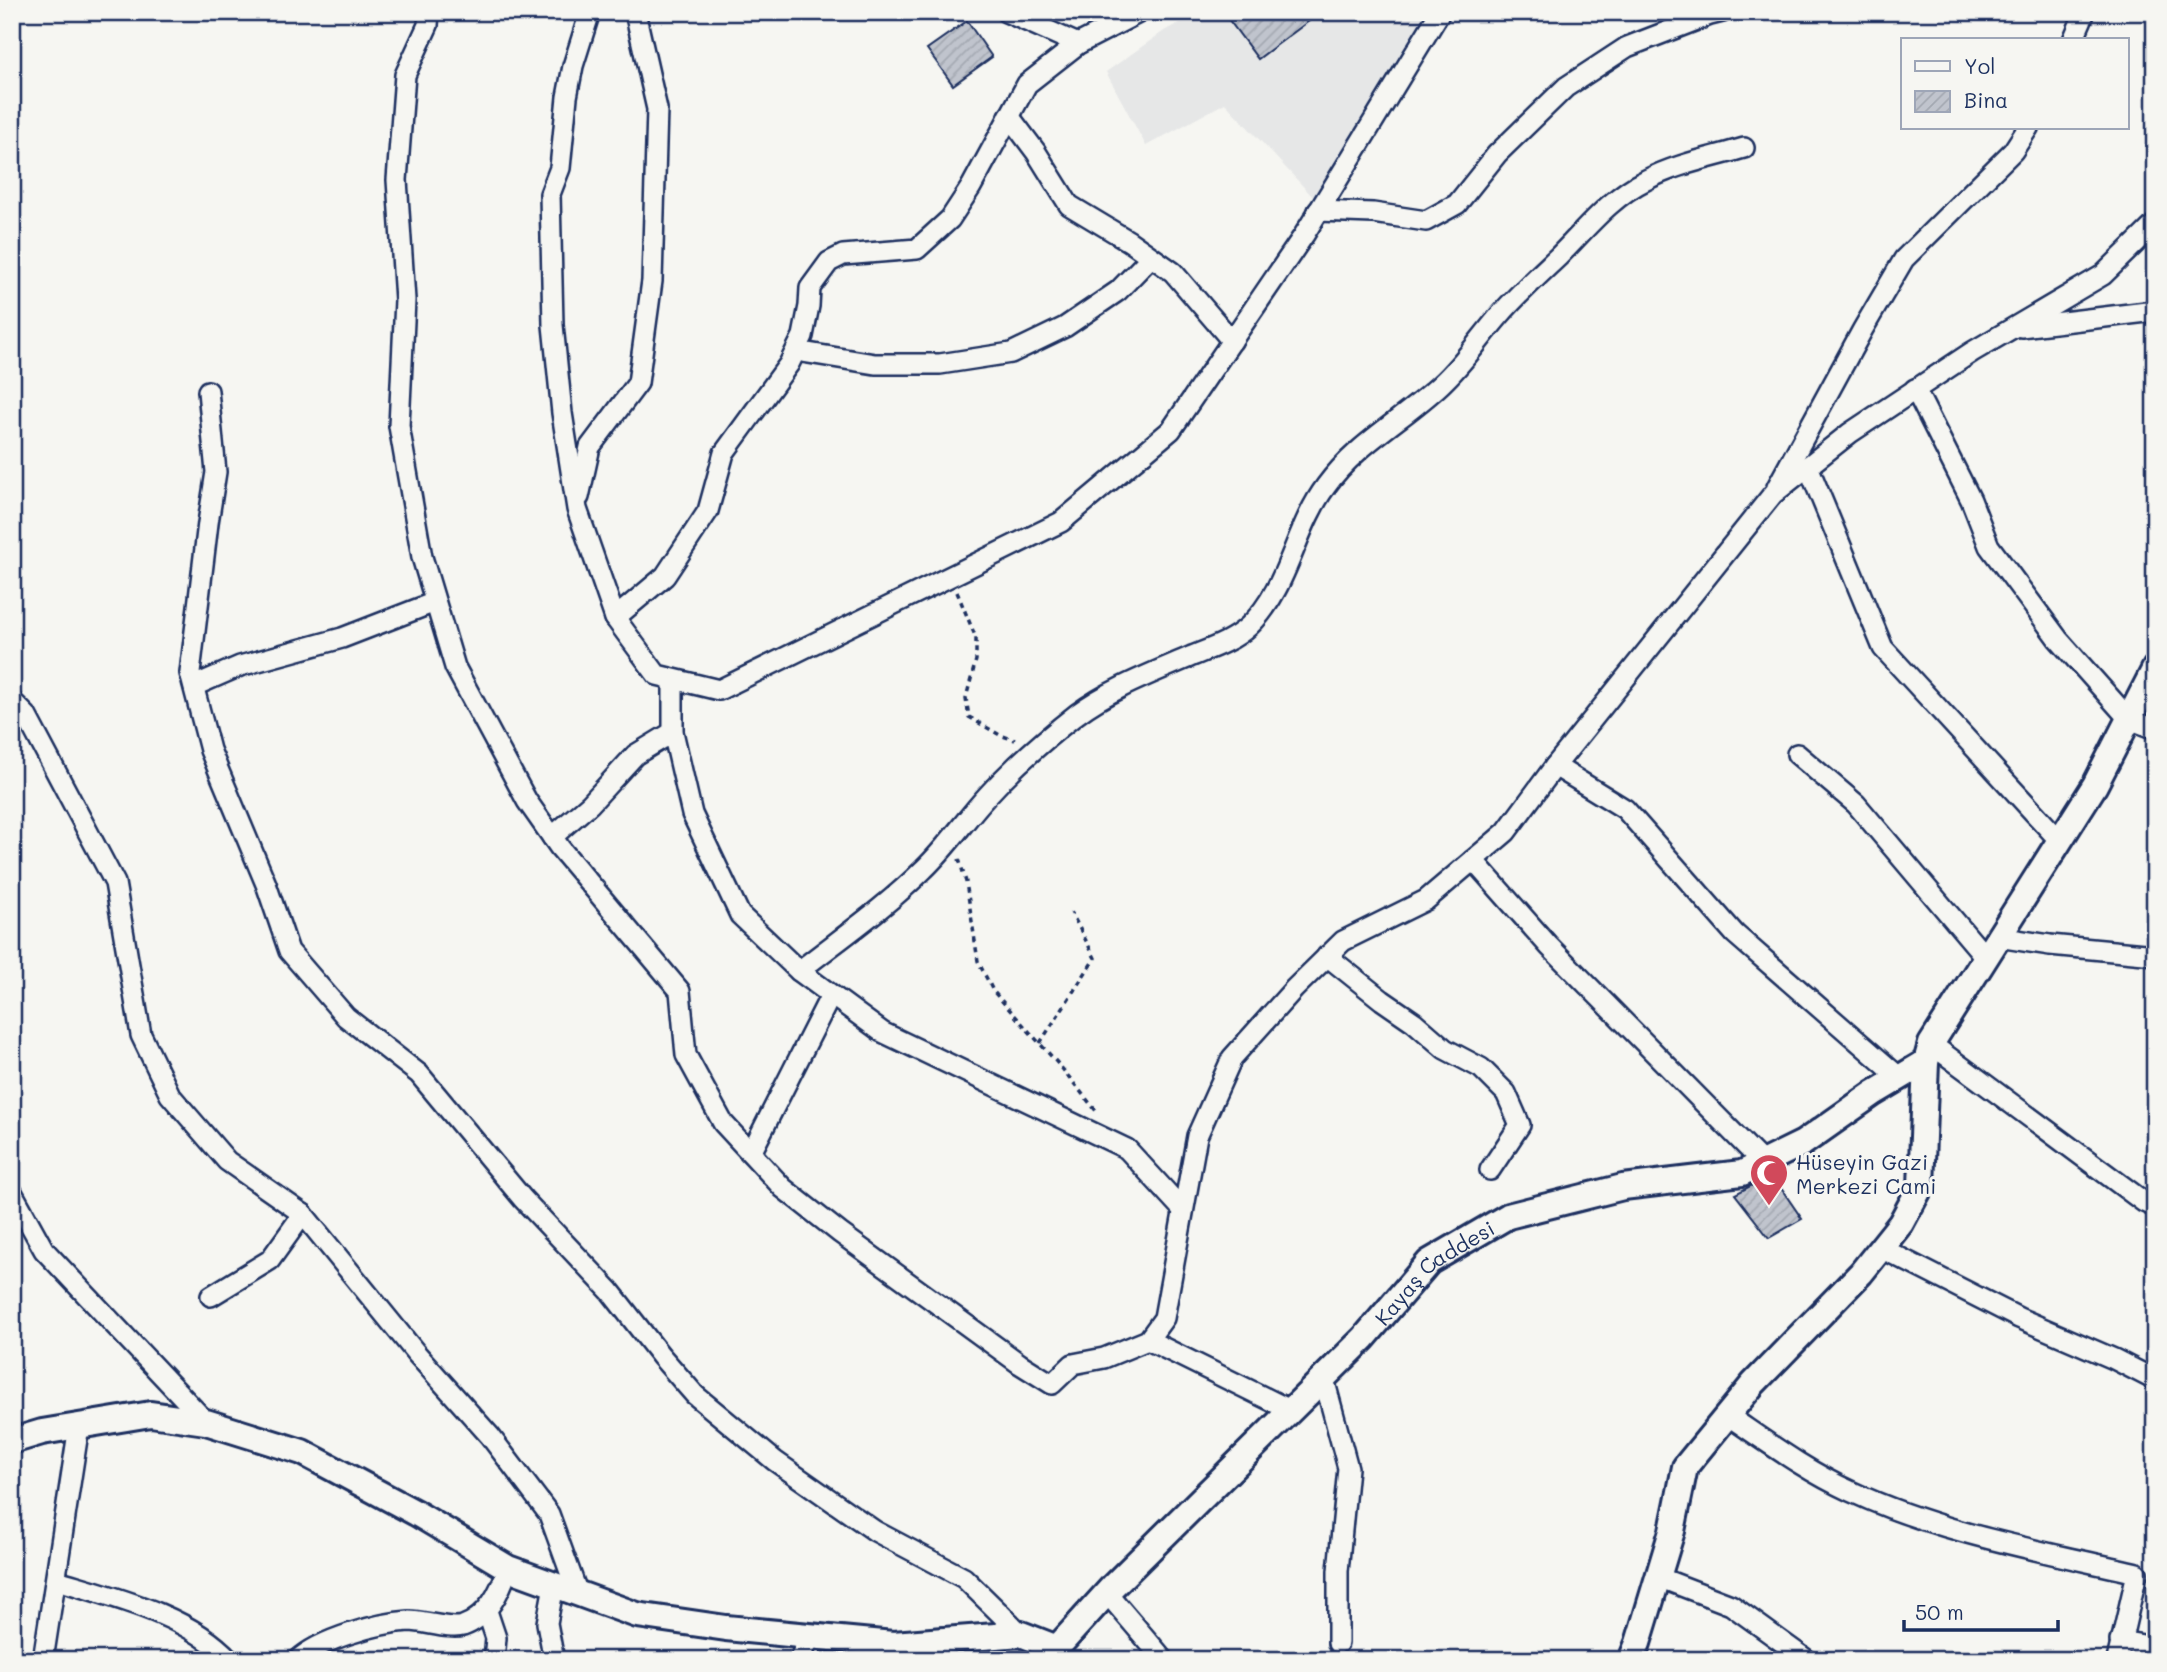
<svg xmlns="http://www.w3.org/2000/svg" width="2167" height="1672" font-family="Mali,sans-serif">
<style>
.built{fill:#e6e7e7}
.building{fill:url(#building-hatch);stroke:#1b2f5e;stroke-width:2}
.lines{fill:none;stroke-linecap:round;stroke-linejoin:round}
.minor-casing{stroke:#1b2f5e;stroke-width:24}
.tertiary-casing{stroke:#1b2f5e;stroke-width:30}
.path{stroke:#1b2f5e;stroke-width:3.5;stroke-dasharray:5 5;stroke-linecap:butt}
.minor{stroke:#f6f6f2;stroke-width:19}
.tertiary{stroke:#f6f6f2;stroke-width:24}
.labels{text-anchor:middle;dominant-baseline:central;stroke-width:6;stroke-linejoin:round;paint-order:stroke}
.poi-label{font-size:21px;fill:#1b2f5e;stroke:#f6f6f2;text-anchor:start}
.street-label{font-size:21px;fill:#1b2f5e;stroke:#f6f6f2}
</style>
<defs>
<pattern id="building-hatch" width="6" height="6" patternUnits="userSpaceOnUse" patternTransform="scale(1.75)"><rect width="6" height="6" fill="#c0c4cd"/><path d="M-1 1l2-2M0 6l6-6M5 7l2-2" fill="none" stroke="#a4a9b2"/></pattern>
</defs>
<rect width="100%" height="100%" fill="#f6f6f2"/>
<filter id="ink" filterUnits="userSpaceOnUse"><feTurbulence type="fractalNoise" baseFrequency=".0143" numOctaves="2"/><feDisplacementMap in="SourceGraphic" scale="14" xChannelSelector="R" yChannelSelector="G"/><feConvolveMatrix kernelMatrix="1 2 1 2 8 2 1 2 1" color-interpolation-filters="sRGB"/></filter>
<g filter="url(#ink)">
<path class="built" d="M1199 12H1426L1365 126 1315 199 1225 103 1146 146 1106 72 1164 31Z"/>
<g class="building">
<path d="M1223 12H1321L1258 59Z"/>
<path d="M967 21 992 57 953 85 927 49Z"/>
<path d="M1772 1175 1802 1219 1769 1238 1735 1194Z"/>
</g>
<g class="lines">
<defs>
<g id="minor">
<path d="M429 12 428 25 405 75 397 180 405 300 399 426 422 557 455 667 527 801 560 848 680 991 686 1055 723 1123 783 1188 840 1233 1020 1364 1052 1384 1073 1364 1104 1358 1148 1340 1164 1318 1197 1136 1232 1058 1294 989 1343 941 1426 900 1506 832 1555 766 1773 494 1850 433 1972 352 2103 275 2155 224"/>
<path d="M590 12 573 66 567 97 560 168 550 194 553 325 562 413 577 509 615 618 657 675 719 690 1061 522 1171 430 1304 235 1440 12"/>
<path d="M1006 12 1078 44"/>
<path d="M2073 40 2085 12"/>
<path d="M1009 116 1036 152 1069 205 1129 241 1173 272 1232 341"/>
<path d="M1318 211 1373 213 1426 221 1457 204 1497 154 1566 87 1627 47 1710 15 1722 12"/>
<path d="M2021 327 2155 311"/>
<path d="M796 351 875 364H940L1011 353 1065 327 1118 291 1151 257"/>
<path d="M1915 389 1971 500 1989 546 2058 639 2129 719 2155 729"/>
<path d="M208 391 216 472 208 523 190 673 210 750 266 884 289 951 346 1017 419 1074 523 1199 610 1291 661 1356 695 1395 775 1461 875 1531 964 1578 1021 1634"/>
<path d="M1808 466 1883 648 2060 841"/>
<path d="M1777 487 1863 329 1904 259 2013 151 2028 128"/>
<path d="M579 497 590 447 638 383 652 281 657 109 635 12"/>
<path d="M615 618 665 576 708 511 724 453 789 364 803 336 809 306 810 288 829 262 843 255 917 249 950 219 971 187 1027 84 1078 44 1140 12"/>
<path d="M673 680V732L692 814 740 915 799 971 882 1032 1127 1149 1183 1210"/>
<path d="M194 686 240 666 342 638 435 602"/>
<path d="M12 701 26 715 115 883 141 1035 170 1095 227 1161 303 1214 416 1353 490 1436 549 1514 578 1594"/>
<path d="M1797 754 1856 804 1986 958"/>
<path d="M1555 766 1625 809 1735 934 1900 1078"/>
<path d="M552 837 590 804 635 755 673 732"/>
<path d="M1473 860 1549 946 1762 1162"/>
<path d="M1998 937 2050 945 2155 955"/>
<path d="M1327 956 1382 1000 1414 1022 1445 1049 1481 1068 1506 1093 1520 1125 1490 1170"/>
<path d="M799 971C841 938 886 907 924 869 947 847 965 820 987 796 1014 766 1045 739 1077 714 1112 688 1153 673 1192 656 1212 648 1233 641 1249 626 1289 588 1294 529 1326 486 1356 444 1404 419 1441 384 1464 363 1480 338 1500 315 1518 294 1539 275 1559 256 1586 229 1611 197 1646 180 1676 164 1711 158 1744 148"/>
<path d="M1931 1044 2144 1202 2155 1207"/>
<path d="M751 1153 831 995"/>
<path d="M12 1192 44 1250 206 1422"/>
<path d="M1881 1248 2019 1318 2114 1359 2155 1380"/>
<path d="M211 1296 270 1260 303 1214"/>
<path d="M1148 1340 1292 1411"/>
<path d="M1324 1379 1348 1468 1338 1571V1643"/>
<path d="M1727 1415C1767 1442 1806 1471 1850 1491 1940 1533 2041 1551 2137 1573L2117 1660"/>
<path d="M1658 1577 1731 1605 1807 1660"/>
<path d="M57 1580C113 1597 189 1615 230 1660"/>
<path d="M554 1585 547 1623 554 1660"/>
<path d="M1107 1593 1164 1660"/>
<path d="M487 1611 496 1638 494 1660"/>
<path d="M2120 1641 2155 1647"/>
<path d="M43 1660 79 1426"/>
<path d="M298 1660C320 1639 379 1623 409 1621 424 1621 450 1630 463 1626 488 1617 500 1592 508 1568"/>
<path d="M799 1660 811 1636"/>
</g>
<g id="tertiary">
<path d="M12 1441 42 1432 151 1414 206 1422 302 1452 416 1513 508 1568 637 1615 726 1628 893 1644 1021 1634 1057 1648"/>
<path id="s1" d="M1046 1660 1113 1586 1364 1338 1429 1262 1508 1216 1623 1187 1742 1173 1803 1143 1874 1093 1926 1062"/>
<path d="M1631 1660 1638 1643 1672 1531 1685 1467 1753 1384 1861 1273 1901 1223 1921 1186 1926 1062 1931 1044 2095 785 2155 668"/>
</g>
</defs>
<use href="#minor" class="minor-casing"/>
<use href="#tertiary" class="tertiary-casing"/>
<g class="path">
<path d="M957 592 976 638V660L966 698 969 717 1000 735 1015 740"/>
<path d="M959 859 966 882 978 961 993 991 1060 1066 1097 1112"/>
<path d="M1040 1043 1095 958 1071 912"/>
</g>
<use href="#minor" class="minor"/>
<use href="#tertiary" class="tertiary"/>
</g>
</g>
<defs>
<symbol id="mosque-pin" viewBox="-11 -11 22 30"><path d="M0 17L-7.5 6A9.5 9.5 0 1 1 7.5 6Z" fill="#d1495b" stroke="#f6f6f2"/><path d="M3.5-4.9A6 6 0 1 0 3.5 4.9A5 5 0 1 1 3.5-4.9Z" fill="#fff"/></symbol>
</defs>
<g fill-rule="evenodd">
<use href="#mosque-pin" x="1747" y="1151" width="44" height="60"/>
</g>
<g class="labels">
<g class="poi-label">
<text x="1796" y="1161">Hüseyin Gazi<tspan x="1796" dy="24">Merkezi Cami</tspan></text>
</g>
<g class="street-label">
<text stroke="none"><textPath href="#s1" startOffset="550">Kayaş Caddesi</textPath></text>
</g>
</g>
<rect width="2167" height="1672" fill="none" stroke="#f6f6f2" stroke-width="42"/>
<rect x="21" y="21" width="2125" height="1630" fill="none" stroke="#1b2f5e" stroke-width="2.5" filter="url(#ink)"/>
<rect x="1901" y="38" width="228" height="91" fill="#f6f6f2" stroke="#9ea6b7" stroke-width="2"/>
<rect x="1915" y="61" width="35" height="10" fill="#f6f6f2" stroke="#9ea6b7" stroke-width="2"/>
<text x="1964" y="74" font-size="21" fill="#1b2f5e">Yol</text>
<rect x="1915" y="91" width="35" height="21" fill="url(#building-hatch)" stroke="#9ea6b7" stroke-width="2"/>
<text x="1964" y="108" font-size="21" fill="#1b2f5e">Bina</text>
<path d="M1904 1620v10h154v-10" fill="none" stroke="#1b2f5e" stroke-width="3.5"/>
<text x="1915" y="1620" font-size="21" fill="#1b2f5e" stroke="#f6f6f2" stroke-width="5" paint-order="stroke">50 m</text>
</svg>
